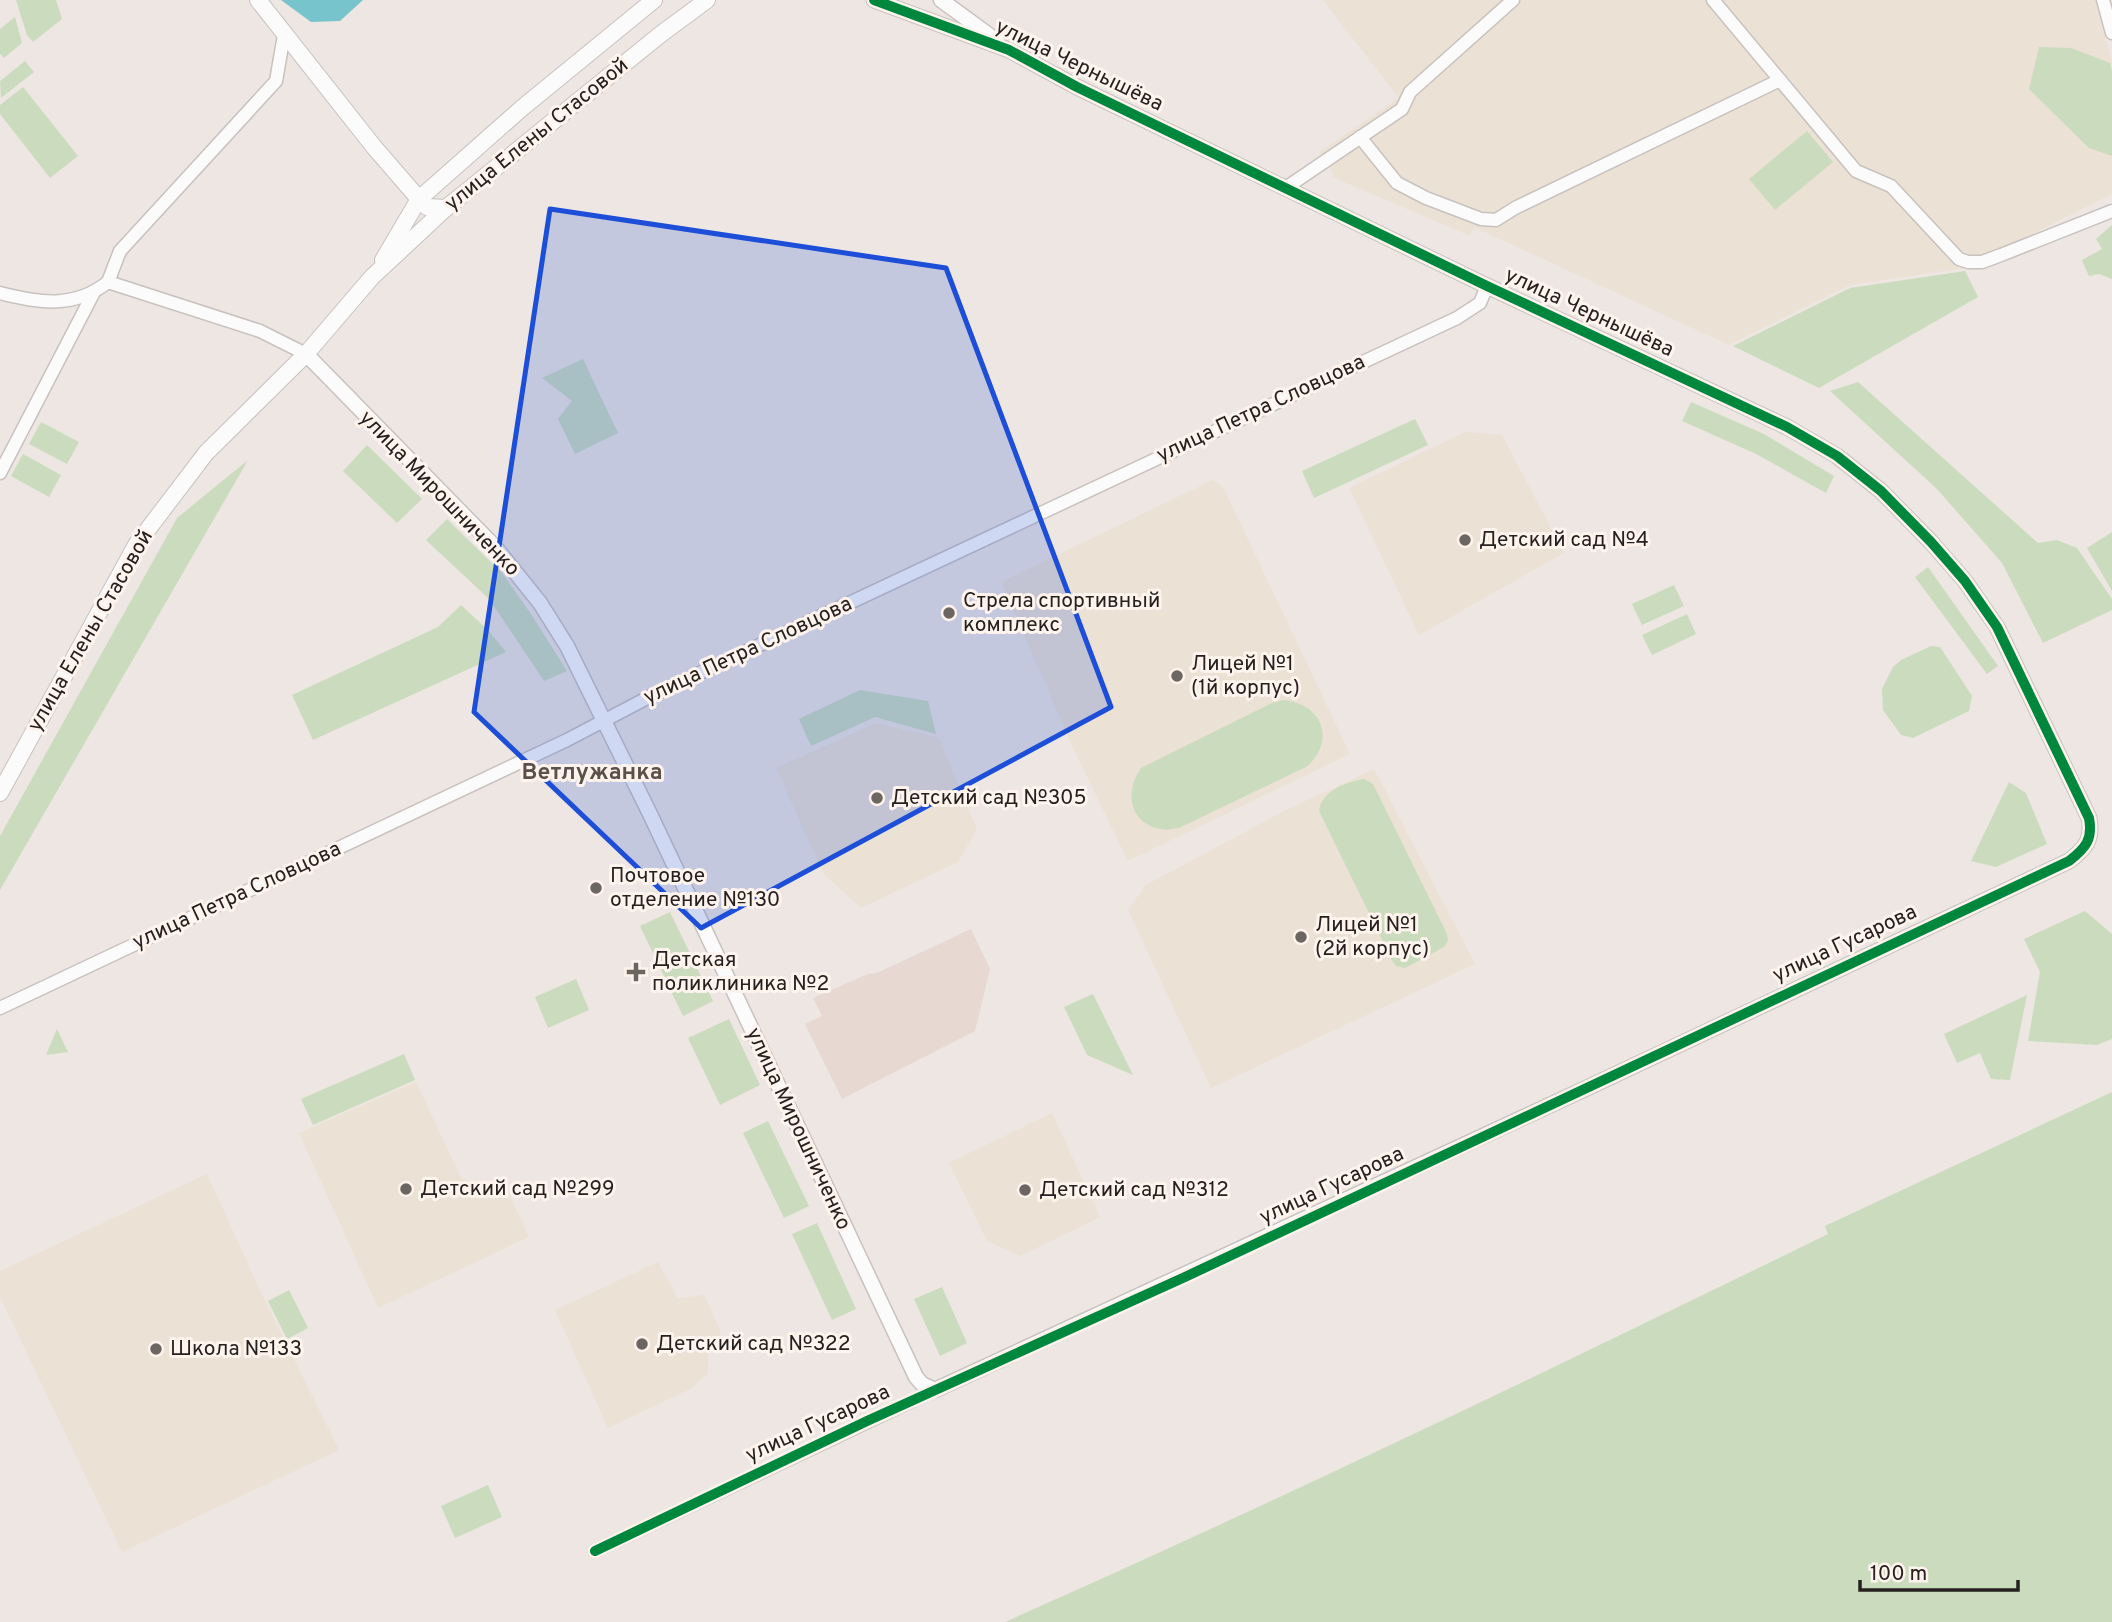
<svg xmlns="http://www.w3.org/2000/svg" width="2112" height="1622" font-family="Overpass,sans-serif">
<style>
.built{fill:#e7d8d1}
.education{fill:#ebe1d4}
.green{fill:#cbdcbe}
.water{fill:#78c4cd}
.lines{fill:none;stroke-linecap:round;stroke-linejoin:round}
.minor-casing{stroke:#c8c2bf;stroke-width:15}
.tertiary-casing{stroke:#c8c2bf;stroke-width:17}
.secondary-casing{stroke:#c8c2bf;stroke-width:18}
.minor{stroke:#fcfbfb;stroke-width:12}
.tertiary{stroke:#fcfbfb;stroke-width:14}
.secondary{stroke:#fcfbfb;stroke-width:16}
.cycleway-casing{stroke:#fef3ed;stroke-width:15}
.cycleway{stroke:#00873e;stroke-width:10}
.marked{fill:#1d4ed8;fill-opacity:0.2;stroke:#1d4ed8;stroke-width:5;stroke-linejoin:round}
.poi-dot{fill:#6c6663;stroke:#fef3ed;stroke-width:2.5}
.labels{text-anchor:middle;dominant-baseline:central;stroke-width:6;stroke-linejoin:round;paint-order:stroke}
.street-label{font-size:21px;fill:#26211f;stroke:#fef3ed}
.poi-label{font-size:21px;fill:#26211f;stroke:#fef3ed;text-anchor:start}
.neighbourhood-label{font-size:23px;font-weight:bold;fill:#5c514a;stroke:#fef3ed}
</style>
<rect width="100%" height="100%" fill="#eee6e2"/>
<path class="built" d="M971 929 990 969 975 1031 842 1099 805 1024 822 1016 813 998 868 974 877 973Z"/>
<g class="education">
<path d="M1323 0H2095L2112 61V194L1964 268 1850 285 1729 345 1474 227 1470 236 1332 177 1333 174 1319 152 1399 98Z"/>
<path d="M1465 432 1502 435 1564 553 1419 635 1349 488Z"/>
<path d="M1213 480 1223 487 1350 754 1128 861 1073 748 1001 582Z"/>
<path d="M876 723 939 738 977 829 958 862 861 908 823 873 776 768Z"/>
<path d="M1374 769 1475 964 1211 1088 1128 910 1146 885 1286 810Z"/>
<path d="M416 1082 461 1178 512 1200 529 1237 378 1308 299 1133Z"/>
<path d="M1052 1113 1100 1217 1020 1256 987 1241 949 1163Z"/>
<path d="M207 1174 263 1297 339 1450 122 1552 0 1297V1271Z"/>
<path d="M658 1262 678 1299 704 1295 721 1332 708 1356V1373L690 1389 608 1428 555 1310Z"/>
</g>
<g class="green">
<path d="M16 0H56L62 19 33 42 27 35Z"/>
<path d="M15 17 22 43 4 58 0 54V29Z"/>
<path d="M2039 47 2071 48 2110 63 2112 71V156L2089 148 2029 89Z"/>
<path d="M25 61 34 72 1 98 0 81Z"/>
<path d="M23 87 78 156 50 178 0 114V105Z"/>
<path d="M1807 131 1833 162 1775 210 1749 179Z"/>
<path d="M2112 225V279L2099 274 2089 276 2082 260 2102 249 2096 239Z"/>
<path d="M1965 271 1978 297 1819 388 1733 346 1850 288Z"/>
<path d="M583 359 618 433 575 454 558 419 572 401 542 378Z"/>
<path d="M1858 382 2038 543 2057 540 2077 548 2112 599V610L2043 643 2002 563 1937 489 1830 391Z"/>
<path d="M1691 402 1764 434 1834 476 1826 493 1756 454 1682 421Z"/>
<path d="M1415 419 1428 445 1314 498 1302 471Z"/>
<path d="M41 422 79 442 67 464 29 444Z"/>
<path d="M367 445 422 499 397 523 343 471Z"/>
<path d="M23 454 61 475 49 497 11 476Z"/>
<path d="M248 460 0 890V836L177 518Z"/>
<path d="M447 519 503 574 531 614 567 671 544 681 489 599 426 540Z"/>
<path d="M2112 532V591L2087 548Z"/>
<path d="M1928 567 1998 666 1987 674 1915 577Z"/>
<path d="M1674 585 1684 606 1642 625 1632 604Z"/>
<path d="M461 605 488 630 506 652 313 740 292 695 438 627Z"/>
<path d="M1687 614 1696 634 1652 655 1642 635Z"/>
<path d="M1931 646 1940 647 1972 696 1969 711 1913 738 1901 735 1883 710 1882 689 1893 667 1901 660Z"/>
<path d="M860 690 928 701 936 734 875 717 811 746 799 719Z"/>
<path d="M1284 700C1322 704 1337 741 1306 767L1179 828C1139 837 1118 801 1141 768L1272 703Z"/>
<path d="M1364 779 1373 784 1447 934 1448 941 1444 947 1405 968 1396 966 1392 960 1319 811C1321 791 1346 782 1364 779Z"/>
<path d="M2009 782 2026 793 2047 844 1996 867 1971 861Z"/>
<path d="M2085 911 2112 934V1039L2097 1045 2028 1041 2040 972 2024 939Z"/>
<path d="M670 912 713 1001 683 1016 640 926Z"/>
<path d="M576 979 589 1010 548 1028 535 997Z"/>
<path d="M1093 994 1133 1075 1087 1055 1064 1007Z"/>
<path d="M2027 995 2010 1080 1991 1079 1980 1053 1957 1063 1944 1034Z"/>
<path d="M729 1019 760 1085 720 1105 688 1038Z"/>
<path d="M57 1029 68 1052 46 1055Z"/>
<path d="M404 1054 415 1080 313 1125 301 1099Z"/>
<path d="M2112 1092V1622H1005C1282 1499 1556 1367 1828 1234L1825 1226Z"/>
<path d="M768 1121 809 1206 784 1218 743 1133Z"/>
<path d="M817 1223 856 1309 832 1320 792 1234Z"/>
<path d="M942 1287 967 1343 940 1356 914 1299Z"/>
<path d="M289 1290 308 1328 287 1339 268 1301Z"/>
<path d="M488 1485 502 1517 455 1538 441 1506Z"/>
</g>
<path class="water" d="M281 0H363L340 21 311 22Z"/>
<g class="lines">
<defs>
<g id="minor">
<path d="M1713 0 1856 171 1891 186 1959 259 1968 262H1982L2001 255 2112 211"/>
<path d="M2103 0 2112 33"/>
<path d="M1360 137 1397 183 1426 198 1481 219 1496 220 1515 208 1780 80"/>
<path d="M1287 187 1402 109 1410 92 1513 0"/>
<path d="M108 282 120 251 276 81 284 35"/>
<path d="M0 293C39 303 74 309 108 282L260 331 306 354"/>
<path d="M0 473 93 294"/>
<path d="M0 1008 567 740 653 695 1457 318 1480 303 1487 286"/>
<path d="M595 1551 935 1390"/>
</g>
<g id="tertiary">
<path d="M941 0 997 41"/>
<path d="M306 354 495 547 540 603 567 646 650 814 916 1377 922 1384 935 1390C1314 1217 1692 1039 2069 861 2086 848 2093 839 2089 818L1997 627 1965 581 1931 542 1881 491 1837 456 1787 427 1487 286 1077 87 1009 50 874 0"/>
</g>
<g id="secondary">
<path d="M258 0 374 147 419 199 427 207 446 208"/>
<path d="M383 260 419 199 522 108 654 0"/>
<path d="M0 793 136 545 206 453 306 354 372 277 446 208 661 34 707 0"/>
</g>
</defs>
<use href="#minor" class="minor-casing"/>
<use href="#tertiary" class="tertiary-casing"/>
<use href="#secondary" class="secondary-casing"/>
<use href="#minor" class="minor"/>
<use href="#tertiary" class="tertiary"/>
<use href="#secondary" class="secondary"/>
<defs>
<path id="cycleway" d="M595 1551 867 1421 1185 1277 2069 861C2086 848 2093 839 2089 818L1997 627 1965 581 1931 542 1881 491 1837 456 1787 427 1487 286 1077 87 1009 50 874 0"/>
</defs>
<use href="#cycleway" class="cycleway-casing"/>
<use href="#cycleway" class="cycleway"/>
</g>
<path class="marked" d="M550 209 946 268 1111 707 701 928 474 712Z"/>
<g class="poi-dot">
<circle cx="1465" cy="540" r="7"/>
<circle cx="949" cy="613" r="7"/>
<circle cx="1177" cy="676" r="7"/>
<circle cx="877" cy="798" r="7"/>
<circle cx="596" cy="888" r="7"/>
<circle cx="1301" cy="937" r="7"/>
<path d="M632.5 961.5h7v7h7v7h-7v7h-7v-7h-7v-7h7z"/>
<circle cx="406" cy="1189" r="7"/>
<circle cx="1025" cy="1190" r="7"/>
<circle cx="642" cy="1344" r="7"/>
<circle cx="156" cy="1349" r="7"/>
</g>
<g class="labels">
<g class="street-label">
<text transform="translate(1079 66) rotate(26)">улица Чернышёва</text>
<text transform="translate(537 135) rotate(-39)">улица Елены Стасовой</text>
<text transform="translate(1589 313) rotate(25)">улица Чернышёва</text>
<text transform="translate(1261 409) rotate(-25)">улица Петра Словцова</text>
<text transform="translate(439 494) rotate(46)">улица Мирошниченко</text>
<text transform="translate(91 631) rotate(-60)">улица Елены Стасовой</text>
<text transform="translate(748 651) rotate(-25)">улица Петра Словцова</text>
<text transform="translate(237 896) rotate(-25)">улица Петра Словцова</text>
<text transform="translate(1845 944) rotate(-25)">улица Гусарова</text>
<text transform="translate(798 1129) rotate(65)">улица Мирошниченко</text>
<text transform="translate(1332 1186) rotate(-25)">улица Гусарова</text>
<text transform="translate(818 1424) rotate(-25)">улица Гусарова</text>
</g>
<g class="poi-label">
<text x="1479" y="540">Детский сад №4</text>
<text x="963" y="601">Стрела спортивный<tspan x="963" dy="24">комплекс</tspan></text>
<text x="1191" y="664">Лицей №1<tspan x="1191" dy="24">(1й корпус)</tspan></text>
<text x="891" y="798">Детский сад №305</text>
<text x="610" y="876">Почтовое<tspan x="610" dy="24">отделение №130</tspan></text>
<text x="1315" y="925">Лицей №1<tspan x="1315" dy="24">(2й корпус)</tspan></text>
<text x="652" y="960">Детская<tspan x="652" dy="24">поликлиника №2</tspan></text>
<text x="420" y="1189">Детский сад №299</text>
<text x="1039" y="1190">Детский сад №312</text>
<text x="656" y="1344">Детский сад №322</text>
<text x="170" y="1349">Школа №133</text>
</g>
<g class="neighbourhood-label">
<text x="592" y="773">Ветлужанка</text>
</g>
</g>
<path d="M1860 1580v10h158v-10" fill="none" stroke="#26211f" stroke-width="3.5"/>
<text x="1870" y="1580" font-size="21" fill="#26211f" stroke="#fef3ed" stroke-width="5" paint-order="stroke">100 m</text>
</svg>
